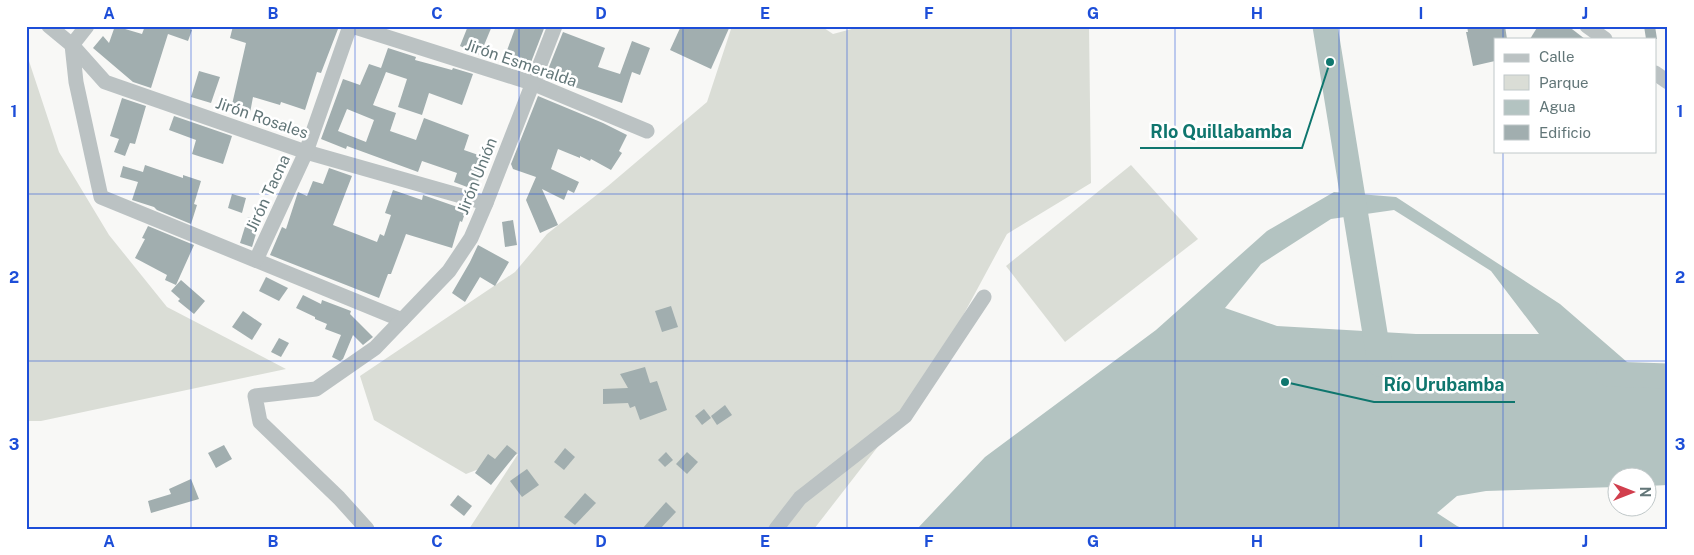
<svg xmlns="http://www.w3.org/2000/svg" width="1694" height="555" font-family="'Public Sans',sans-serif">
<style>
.green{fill:#daddd6}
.water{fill:#b3c3c1;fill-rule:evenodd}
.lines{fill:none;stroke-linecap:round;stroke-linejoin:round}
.river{stroke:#b3c3c1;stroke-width:25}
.building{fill:#a1aeaf;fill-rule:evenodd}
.minor{stroke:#bbc2c3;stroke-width:15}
.grid{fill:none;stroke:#1d4ed8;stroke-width:1;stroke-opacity:0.55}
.labels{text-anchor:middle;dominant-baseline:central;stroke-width:5;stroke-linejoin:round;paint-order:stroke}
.street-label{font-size:16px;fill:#627678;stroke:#fff}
.leader{fill:none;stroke:#0f766e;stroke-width:2}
.callout-dot{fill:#0f766e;stroke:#fff;stroke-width:2}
.callout-label{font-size:18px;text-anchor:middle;font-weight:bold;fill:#0f766e;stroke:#fff;stroke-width:5;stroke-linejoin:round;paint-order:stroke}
.neatline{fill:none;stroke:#1d4ed8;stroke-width:2}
.grid-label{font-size:16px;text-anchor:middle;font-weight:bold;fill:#1d4ed8}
</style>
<rect width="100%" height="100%" fill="#f8f8f6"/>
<g class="green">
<path d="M732 26H821L833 34 863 26H1089L1091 183 1007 234 925 386 814 529H469L518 454 466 474 374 420 360 376 515 272 547 234 608 186 707 102Z"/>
<path d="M26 52 59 152 109 235 167 307 286 369 41 421H26Z"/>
<path d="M1131 165 1198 239 1065 342 1006 266Z"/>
</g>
<path class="water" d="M1334 192 1396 197 1560 304 1642 375 1668 384V485L1647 486 1646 478H1616V487L1486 491 1457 496 1437 513 1457 526 1464 529H917L985 457 1156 330 1267 231ZM1394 210 1491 271 1539 334H1416L1277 326 1225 308 1261 264 1331 219Z"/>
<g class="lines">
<g class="river">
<path d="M1325 26 1380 364"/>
<path d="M1609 374 1668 376"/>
</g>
</g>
<g class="building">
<path d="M115 26 142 34 145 26H182L192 30 188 41 168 34 151 88 133 82 93 48 103 36 109 43Z"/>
<path d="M233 26H331L338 29 321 73 317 72 305 110 281 102 280 105 253 97 250 113 231 109 246 43 230 38Z"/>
<path d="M468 26H492L480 55 460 46Z"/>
<path d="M516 26H545L528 70 503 61Z"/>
<path d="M681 26H730L711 69 670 50Z"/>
<path d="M1467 26H1505L1507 39H1495V61L1473 66 1466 32H1468Z"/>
<path d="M1538 26H1568L1585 39H1530Z"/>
<path d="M1644 26H1655L1657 39H1646Z"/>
<path d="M563 32 605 48 598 67 620 74 632 41 650 48 640 75 632 72 622 103 545 77Z"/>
<path d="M388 48 416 57 415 60 452 70 453 68 473 74 462 105 429 93 422 115 398 107 407 79 386 72 373 105 396 113 390 131 416 140 424 118 469 135 464 150 487 158 475 190 454 182 457 173 422 161 418 172 347 146 346 149 321 139 343 79 360 85 369 64 381 68ZM347 109 374 120 366 142 338 131Z"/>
<path d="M199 71 220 77 211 103 191 97Z"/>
<path d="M538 96 603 123 627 135 619 151 622 153 611 170 591 159 590 161 580 156V158L558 149 551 169 579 182 574 193 568 190 564 200 542 189 558 225 540 233 526 200 536 177 513 169 511 164Z"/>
<path d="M122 98 146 106 135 144 130 143 125 156 114 152 119 139 110 136Z"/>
<path d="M174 116 232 136 223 164 192 154 196 140 169 130Z"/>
<path d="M145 165 183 178V175L201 181 194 204 197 205 191 224 157 210 154 207 132 200 138 182 120 177 123 166 143 172Z"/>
<path d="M329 168 352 176 333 225 377 242 380 234 384 236 391 215 385 213 393 190 422 200 423 195 466 210 462 222 460 221 452 248 406 234 391 274H388L379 298 270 255 282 227 286 229 298 192 307 196 313 181 323 184Z"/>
<path d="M232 194 246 198 242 213 228 208Z"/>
<path d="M248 217 260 221 252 247 240 243Z"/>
<path d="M513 220 517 245 505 247 502 222Z"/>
<path d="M148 226 194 245 176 285 165 280 167 275 135 258 145 239 142 238Z"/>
<path d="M478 245 509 262 495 286 480 277 465 302 452 293 470 262Z"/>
<path d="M266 277 288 288 279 301 259 291Z"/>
<path d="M181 280 205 301 194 314 178 301 180 299 171 291Z"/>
<path d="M303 295 321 304 322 300 351 311 350 314 373 337 363 345 353 335 343 359 340 361 332 357 341 335 325 329 327 324 315 319V317L296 308Z"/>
<path d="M671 306 678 327 662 332 655 311Z"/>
<path d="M243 311 262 324 252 340 232 327Z"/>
<path d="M279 338 289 343 281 357 271 352Z"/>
<path d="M645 367 650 383 657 381 667 410 640 420 635 406 630 408 628 403 603 404V389L628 388 620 374Z"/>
<path d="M725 405 732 415 717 425 711 416Z"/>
<path d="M704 409 711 418 702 425 695 416Z"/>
<path d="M224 445 232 459 216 468 208 453Z"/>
<path d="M507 445 517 453 491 485 475 473 488 454 495 459Z"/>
<path d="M565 448 575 457 564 470 554 462Z"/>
<path d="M666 452 673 460 665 467 658 460Z"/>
<path d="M687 452 698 462 687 474 676 464Z"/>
<path d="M527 469 539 485 522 497 510 481Z"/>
<path d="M191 479 199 499 151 513 148 501 171 494 169 489Z"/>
<path d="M585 493 596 503 575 525 564 517Z"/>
<path d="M458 495 472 506 464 516 450 505Z"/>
<path d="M666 502 676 512 660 529H642Z"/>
</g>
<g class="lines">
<g class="minor">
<path d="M49 26 72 45 105 82 306 152 486 203"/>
<path d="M87 26 72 45 76 82 101 197 402 320"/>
<path d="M352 26 532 83 647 131"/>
<path d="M1587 26 1605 39"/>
<path d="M1655 73 1668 82"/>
<path d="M256 260 306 152 350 26"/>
<path d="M367 529 339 498 260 422 255 396 316 389 375 348 449 271 471 238 486 203 555 26"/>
<path d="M776 529 800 498 905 416 984 297"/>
</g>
</g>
<path class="grid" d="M191 26V529M355 26V529M519 26V529M683 26V529M847 26V529M1011 26V529M1175 26V529M1339 26V529M1503 26V39M1503 151V529M26 194H1668M26 361H1668"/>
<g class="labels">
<g class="street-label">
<text transform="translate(521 63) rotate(19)">Jirón Esmeralda</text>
<text transform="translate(262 118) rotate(19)">Jirón Rosales</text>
<text transform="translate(477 176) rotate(-68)">Jirón Unión</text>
<text transform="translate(268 193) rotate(-65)">Jirón Tacna</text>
</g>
</g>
<path class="leader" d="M1330 62L1302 148H1140M1285 382L1374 402H1515"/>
<g class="callout-dot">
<circle cx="1330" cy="62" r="5"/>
<circle cx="1285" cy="382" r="5"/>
</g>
<g class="callout-label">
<text x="1221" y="138">RIo Quillabamba</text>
<text x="1444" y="391">Río Urubamba</text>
</g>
<rect width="1694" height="555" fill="none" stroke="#ffffff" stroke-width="55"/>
<rect x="1494" y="38" width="162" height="115" fill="#ffffff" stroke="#c0c8c9"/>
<rect x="1504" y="54" width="25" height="8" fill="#bbc2c3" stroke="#c0c8c9"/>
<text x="1539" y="62" font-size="15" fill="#627678">Calle</text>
<rect x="1504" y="75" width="25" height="15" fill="#daddd6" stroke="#c0c8c9"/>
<text x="1539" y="88" font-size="15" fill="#627678">Parque</text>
<rect x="1504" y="100" width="25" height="15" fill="#b3c3c1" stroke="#c0c8c9"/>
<text x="1539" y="112" font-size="15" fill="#627678">Agua</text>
<rect x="1504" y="125" width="25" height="15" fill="#a1aeaf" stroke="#c0c8c9"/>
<text x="1539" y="138" font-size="15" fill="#627678">Edificio</text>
<g transform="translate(1632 492) rotate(90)"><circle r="24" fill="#ffffff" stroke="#c0c8c9"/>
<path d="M0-4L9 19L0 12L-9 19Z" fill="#d13e4d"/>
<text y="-8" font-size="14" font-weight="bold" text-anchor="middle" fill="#627678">N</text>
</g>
<rect x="28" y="28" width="1638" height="500" class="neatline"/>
<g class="grid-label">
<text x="109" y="19">A</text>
<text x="273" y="19">B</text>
<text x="437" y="19">C</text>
<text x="601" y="19">D</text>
<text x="765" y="19">E</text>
<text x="929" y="19">F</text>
<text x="1093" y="19">G</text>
<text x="1257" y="19">H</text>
<text x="1421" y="19">I</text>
<text x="1585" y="19">J</text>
<text x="14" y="117">1</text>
<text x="1680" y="117">1</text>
<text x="14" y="283">2</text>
<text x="1680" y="283">2</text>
<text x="14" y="450">3</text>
<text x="1680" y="450">3</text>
<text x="109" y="547">A</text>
<text x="273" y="547">B</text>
<text x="437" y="547">C</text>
<text x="601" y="547">D</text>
<text x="765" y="547">E</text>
<text x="929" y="547">F</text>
<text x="1093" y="547">G</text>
<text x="1257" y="547">H</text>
<text x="1421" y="547">I</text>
<text x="1585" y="547">J</text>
</g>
</svg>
